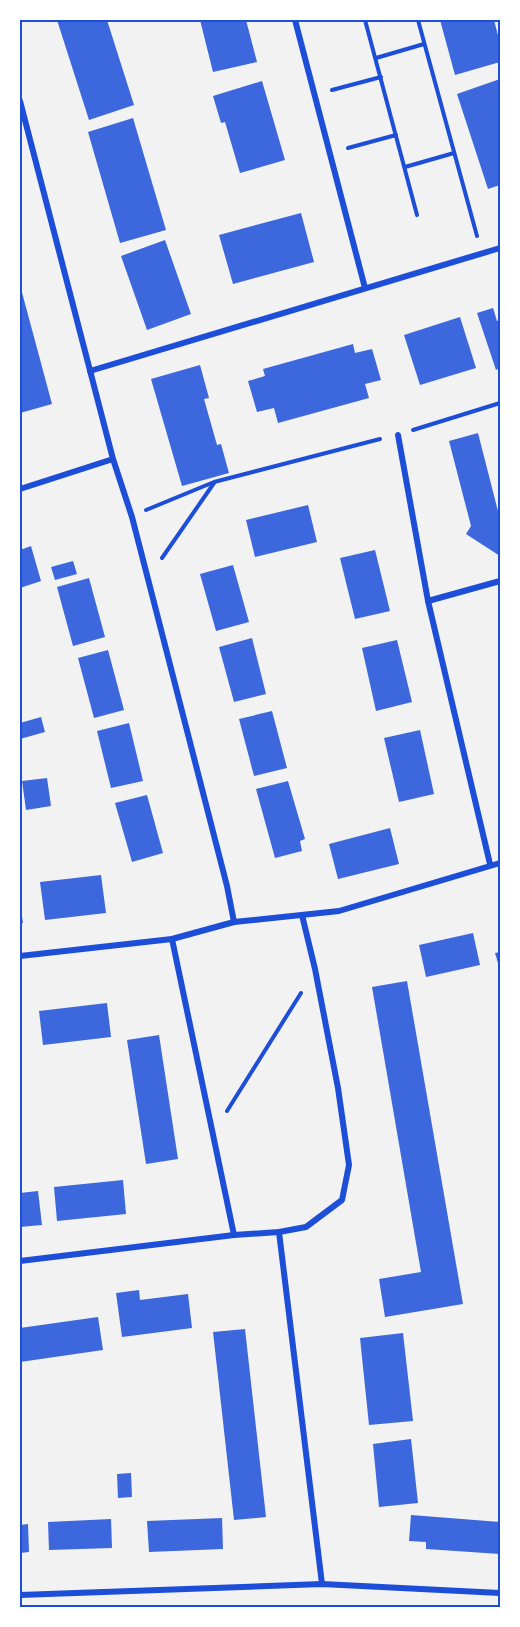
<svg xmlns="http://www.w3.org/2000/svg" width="520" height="1627" font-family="'Source Serif 4',serif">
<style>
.building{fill:#3d67dc}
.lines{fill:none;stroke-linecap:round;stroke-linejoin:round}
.path{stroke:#1d4ed8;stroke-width:4}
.minor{stroke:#1d4ed8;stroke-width:6}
.neatline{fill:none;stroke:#1d4ed8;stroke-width:2}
</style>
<rect width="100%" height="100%" fill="#f2f2f2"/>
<g class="building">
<path d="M57 20H107L134 105 89 120Z"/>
<path d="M200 20H246L257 62 213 72Z"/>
<path d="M440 20H494L500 43V62L455 75Z"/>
<path d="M500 79V185L488 189 457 94Z"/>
<path d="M262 81 285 160 240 173 225 122 221 123 213 96Z"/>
<path d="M133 118 166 230 120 243 88 132Z"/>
<path d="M301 213 314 262 233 284 219 235Z"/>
<path d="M165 240 191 314 147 330 121 256Z"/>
<path d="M20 285 52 404 20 413Z"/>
<path d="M493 308 497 321 500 320V368L496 370 477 313Z"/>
<path d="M460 317 476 368 420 385 404 335Z"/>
<path d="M353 344 355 353 372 349 381 380 365 384 369 398 278 423 274 408 257 412 248 381 265 376 263 369Z"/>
<path d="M200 365 209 398 204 399 217 445 221 444 229 473 182 486 151 379Z"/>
<path d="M478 433 500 519V556L466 534 471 526 449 441Z"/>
<path d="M308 505 317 542 255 557 246 520Z"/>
<path d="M31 546 41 581 20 588V550Z"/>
<path d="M375 550 390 611 355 619 340 558Z"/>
<path d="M73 561 77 574 55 580 51 567Z"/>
<path d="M233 565 249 622 216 631 200 574Z"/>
<path d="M89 578 105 637 73 646 57 587Z"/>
<path d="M252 638 266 694 234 702 219 647Z"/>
<path d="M397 640 412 702 376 711 362 648Z"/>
<path d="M108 650 124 710 94 718 78 658Z"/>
<path d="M272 711 287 768 254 776 239 719Z"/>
<path d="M41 717 45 732 20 739V723Z"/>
<path d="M129 723 143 781 111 788 97 731Z"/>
<path d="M420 730 434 794 399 802 384 738Z"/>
<path d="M47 778 51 806 26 810 22 781Z"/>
<path d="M288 781 305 839 300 841 302 851 275 858 256 789Z"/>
<path d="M147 795 163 853 132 862 115 803Z"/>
<path d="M390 828 399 864 338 879 329 844Z"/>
<path d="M101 875 106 913 45 920 40 882Z"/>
<path d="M20 904 23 923 20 924Z"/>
<path d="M473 933 480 965 426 977 419 945Z"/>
<path d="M500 952V970L495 953Z"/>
<path d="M407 981 463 1304 385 1317 379 1279 421 1272 372 987Z"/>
<path d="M107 1003 111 1037 43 1045 39 1011Z"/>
<path d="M159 1035 178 1159 146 1164 127 1040Z"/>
<path d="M123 1180 126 1214 57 1221 54 1187Z"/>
<path d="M38 1191 42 1225 20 1227V1193Z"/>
<path d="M139 1290 140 1300 188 1294 192 1328 122 1337 116 1293Z"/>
<path d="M98 1317 103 1350 20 1362V1328Z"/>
<path d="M245 1329 266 1517 234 1520 213 1332Z"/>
<path d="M403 1333 413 1421 369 1425 360 1338Z"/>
<path d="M411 1439 418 1503 379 1507 373 1444Z"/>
<path d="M131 1473 132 1497 118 1498 117 1474Z"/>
<path d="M411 1515 500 1522V1554L426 1549V1542L409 1541Z"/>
<path d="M222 1518 223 1549 149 1552 147 1521Z"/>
<path d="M111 1519 112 1548 49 1550 48 1522Z"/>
<path d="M28 1524 29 1552 20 1553V1525Z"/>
</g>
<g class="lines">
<g class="path">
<path d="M365 20 417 215"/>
<path d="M418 20 477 236"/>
<path d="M376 58 424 44"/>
<path d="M332 90 381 77"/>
<path d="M348 148 396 135"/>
<path d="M405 167 454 153"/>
<path d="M413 430 500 403"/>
<path d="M146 510 214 482 380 439"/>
<path d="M162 558 214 483"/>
<path d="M227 1111 301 993"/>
</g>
<g class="minor">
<path d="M295 20 365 288"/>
<path d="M20 101 113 459 132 517 227 886 234 922"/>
<path d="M90 371 500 248"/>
<path d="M398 435 428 601 490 864"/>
<path d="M20 489 113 459"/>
<path d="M428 601 500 581"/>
<path d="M172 939 234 1235 279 1232 306 1227 342 1200 349 1165 338 1088 315 969 302 915"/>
<path d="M20 956 172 939 234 922 339 911 500 863"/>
<path d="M279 1232 322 1584"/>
<path d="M20 1261 234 1235"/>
<path d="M20 1595 322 1584 500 1593"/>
</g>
</g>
<rect width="520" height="1627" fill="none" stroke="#ffffff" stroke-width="42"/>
<rect x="21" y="21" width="478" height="1585" class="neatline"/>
</svg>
